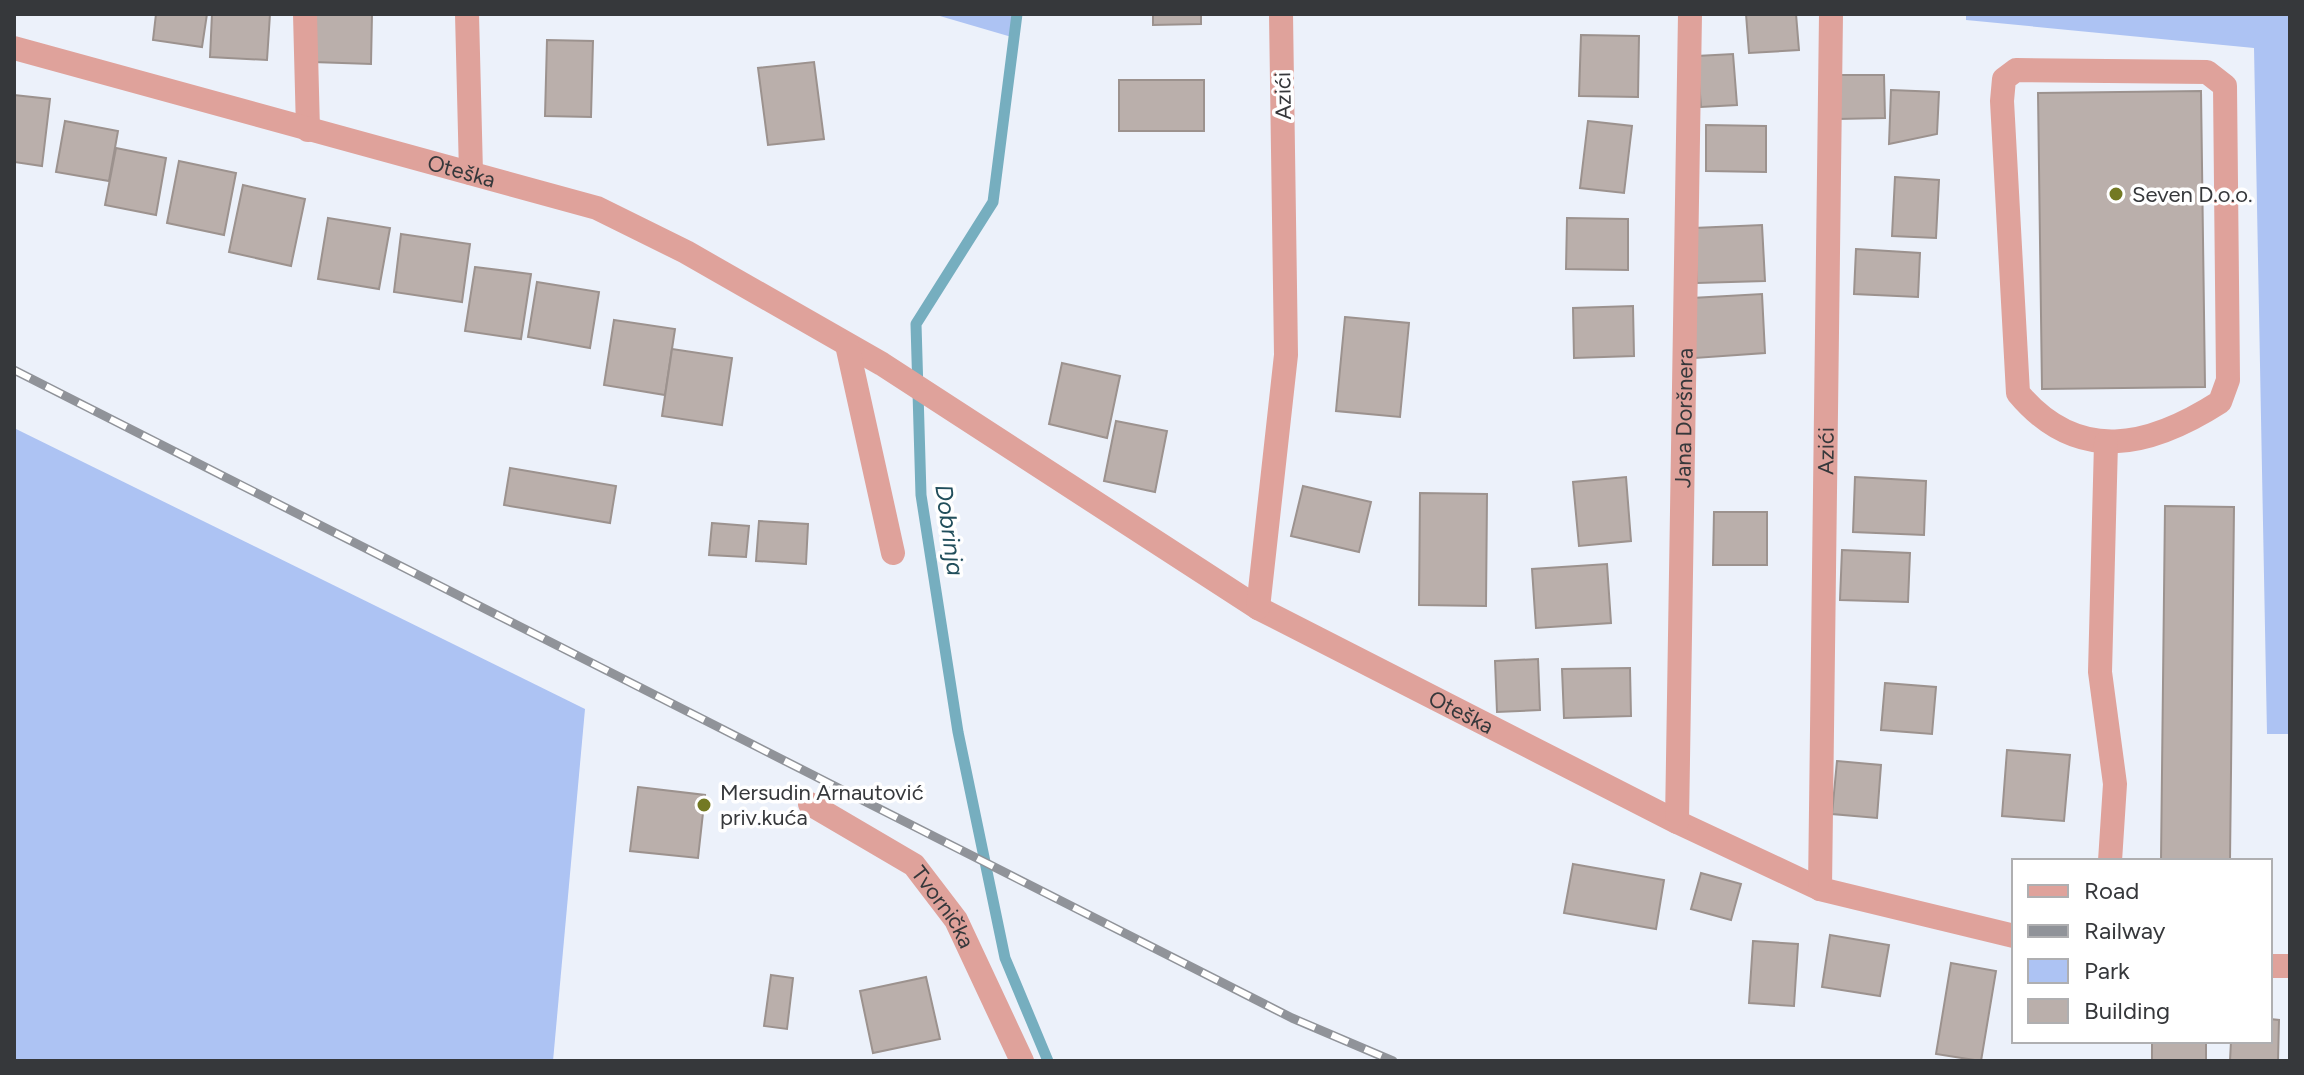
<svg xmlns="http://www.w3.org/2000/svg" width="2304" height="1075" font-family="Figtree,sans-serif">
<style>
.green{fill:#adc3f3}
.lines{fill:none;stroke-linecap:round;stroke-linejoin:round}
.stream{stroke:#76aebf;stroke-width:11}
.building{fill:#baafab;stroke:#9c928e;stroke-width:2}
.minor{stroke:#dfa29b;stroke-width:24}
.rail-casing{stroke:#909399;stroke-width:9}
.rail{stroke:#fff;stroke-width:6;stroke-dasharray:18;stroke-linecap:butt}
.poi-dot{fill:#737923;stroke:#fff;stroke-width:3}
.labels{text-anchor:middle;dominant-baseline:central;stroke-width:7;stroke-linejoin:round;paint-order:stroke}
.street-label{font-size:22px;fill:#36383b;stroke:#fff}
.poi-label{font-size:22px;fill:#36383b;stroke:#fff;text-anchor:start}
.water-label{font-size:24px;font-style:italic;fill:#214e5b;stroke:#fff}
</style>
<rect width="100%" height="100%" fill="#ecf1fa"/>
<g class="green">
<path d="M933 14H1017L1015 38Z"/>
<path d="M1966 14H2290V734H2267L2254 48 1966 20Z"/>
<path d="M14 428 585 709 553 1061H14Z"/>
</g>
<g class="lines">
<path class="stream" d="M1017 14 993 202 916 324 921 495 958 732 1005 958 1048 1061"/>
</g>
<g class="building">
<path d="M156 14H207L202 47 153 40Z"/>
<path d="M212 14H270L267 60 210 57Z"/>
<path d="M313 14H372L371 64 313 62Z"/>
<path d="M1153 14H1201V24L1153 25Z"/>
<path d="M1746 14H1796L1799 50 1749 53Z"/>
<path d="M1581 35 1639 36 1638 97 1579 96Z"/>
<path d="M547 40 593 41 591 117 545 116Z"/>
<path d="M1733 54 1737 105 1701 107 1697 56Z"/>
<path d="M814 62 824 139 768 145 758 68Z"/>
<path d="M1838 75H1884L1885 118 1838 119Z"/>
<rect x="1119" y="80" width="85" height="51"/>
<path d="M1891 90 1939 92 1937 134 1889 144Z"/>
<path d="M2201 91 2205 387 2042 389 2038 93Z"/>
<path d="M14 95 50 99 42 166 14 162Z"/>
<path d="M65 121 118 131 109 181 56 172Z"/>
<path d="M1588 121 1632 126 1624 193 1580 188Z"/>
<path d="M1706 125 1766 126V172L1706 171Z"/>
<path d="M116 148 166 158 156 215 105 205Z"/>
<path d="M179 161 236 173 224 235 167 223Z"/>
<path d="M1895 177 1939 180 1936 238 1892 236Z"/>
<path d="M243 185 305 199 291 266 229 252Z"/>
<path d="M328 218 390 228 379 289 318 279Z"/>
<path d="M1567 218 1628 219V270L1566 269Z"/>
<path d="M1762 225 1765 281 1697 283 1694 228Z"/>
<path d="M401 234 470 244 462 302 394 292Z"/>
<path d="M1856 249 1920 253 1918 297 1854 294Z"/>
<path d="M475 267 531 274 521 339 465 331Z"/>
<path d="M537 282 599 292 590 348 528 337Z"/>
<path d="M1762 294 1765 353 1695 358 1692 298Z"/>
<path d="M1633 306 1634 356 1574 358 1573 308Z"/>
<path d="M1345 317 1409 323 1400 417 1336 411Z"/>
<path d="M614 320 675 329 665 395 604 385Z"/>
<path d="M672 349 732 358 722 425 662 416Z"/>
<path d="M1062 363 1120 376 1107 438 1049 424Z"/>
<path d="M1116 421 1167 431 1155 492 1104 481Z"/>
<path d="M510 468 616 486 610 523 504 505Z"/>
<path d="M1626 477 1631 541 1579 546 1573 482Z"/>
<path d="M1855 477 1926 481 1924 535 1853 532Z"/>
<path d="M1303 486 1371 502 1359 552 1291 536Z"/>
<path d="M1420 493 1487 494 1486 606 1419 605Z"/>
<path d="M2165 506 2234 507 2230 861H2161Z"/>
<path d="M1714 512H1767V565H1713Z"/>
<path d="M759 521 808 524 806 564 756 561Z"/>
<path d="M712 523 749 526 746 557 709 555Z"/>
<path d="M1842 550 1910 553 1908 602 1840 600Z"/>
<path d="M1607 564 1611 623 1536 628 1532 569Z"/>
<path d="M1538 659 1540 710 1497 712 1495 661Z"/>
<path d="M1630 668 1631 716 1564 718 1562 669Z"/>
<path d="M1885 683 1936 687 1932 734 1881 730Z"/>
<path d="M2007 750 2070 755 2064 821 2002 816Z"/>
<path d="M1837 761 1881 765 1877 818 1832 814Z"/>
<path d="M638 787 705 795 698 858 630 851Z"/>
<path d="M1573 864 1664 880 1656 929 1564 913Z"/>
<path d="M1701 873 1741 884 1731 920 1691 909Z"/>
<path d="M1830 935 1889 945 1880 996 1822 987Z"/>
<path d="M1753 941 1798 944 1794 1006 1749 1003Z"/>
<path d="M1951 963 1996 971 1981 1061 1936 1054Z"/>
<path d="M771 975 793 978 787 1029 764 1026Z"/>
<path d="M926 977 940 1039 873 1053 860 991Z"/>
<path d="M2270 1019 2279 1020 2278 1061H2230L2231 1041H2270Z"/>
<rect x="2152" y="1041" width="54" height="20"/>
</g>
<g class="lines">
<g class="minor">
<path d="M305 14 308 130"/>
<path d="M467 14 471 173"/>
<path id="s1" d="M14 48 597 208 686 252 882 364 1258 608 1677 822 1820 889 2014 936"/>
<path d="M2016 70 2207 72 2225 86 2228 380 2220 402C2150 447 2078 465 2018 393L2002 101 2004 79Z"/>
<path d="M847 345 893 553"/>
<path d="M2106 443 2100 672 2115 784 2110 861"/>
<path d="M1258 608 1286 355 1281 14"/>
<path id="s2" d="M810 804 914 865 956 920 1022 1061"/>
<path id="s3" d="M1677 822 1690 14"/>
<path id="s4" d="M1820 889 1831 14"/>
<path d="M2270 966H2290"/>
</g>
<defs>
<path id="rail" d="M14 370 1292 1018 1393 1061"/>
</defs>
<use href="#rail" class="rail-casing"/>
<use href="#rail" class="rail"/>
</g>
<g class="poi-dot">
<circle cx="2116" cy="194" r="8"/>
<circle cx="704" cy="805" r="8"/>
</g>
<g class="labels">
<g class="street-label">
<text transform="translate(1283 96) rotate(-91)">Azići</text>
<text stroke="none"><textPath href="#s1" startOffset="464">Oteška</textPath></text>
<text stroke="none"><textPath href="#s3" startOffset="404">Jana Doršnera</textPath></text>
<text stroke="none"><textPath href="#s4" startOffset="438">Azići</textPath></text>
<text stroke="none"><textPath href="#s1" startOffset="1606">Oteška</textPath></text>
<text stroke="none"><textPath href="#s2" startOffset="172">Tvornička</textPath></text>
</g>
<g class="poi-label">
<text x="2132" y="194">Seven D.o.o.</text>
<text x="720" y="792">Mersudin Arnautović<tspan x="720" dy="25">priv.kuća</tspan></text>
</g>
<g class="water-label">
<text transform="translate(950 530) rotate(82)">Dobrinja</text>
</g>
</g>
<rect width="2304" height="1075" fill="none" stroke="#36383b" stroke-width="32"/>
<rect x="2012" y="859" width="260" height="184" fill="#ffffff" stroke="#afafb1" stroke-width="2"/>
<rect x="2028" y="885" width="40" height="12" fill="#dfa29b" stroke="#afafb1" stroke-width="2"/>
<text x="2084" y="899" font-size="24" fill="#36383b">Road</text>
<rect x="2028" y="925" width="40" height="12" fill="#909399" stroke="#afafb1" stroke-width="2"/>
<text x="2084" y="939" font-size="24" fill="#36383b">Railway</text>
<rect x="2028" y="959" width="40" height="24" fill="#adc3f3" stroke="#afafb1" stroke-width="2"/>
<text x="2084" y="979" font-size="24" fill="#36383b">Park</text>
<rect x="2028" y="999" width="40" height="24" fill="#baafab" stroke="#afafb1" stroke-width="2"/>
<text x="2084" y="1019" font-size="24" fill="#36383b">Building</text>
</svg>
